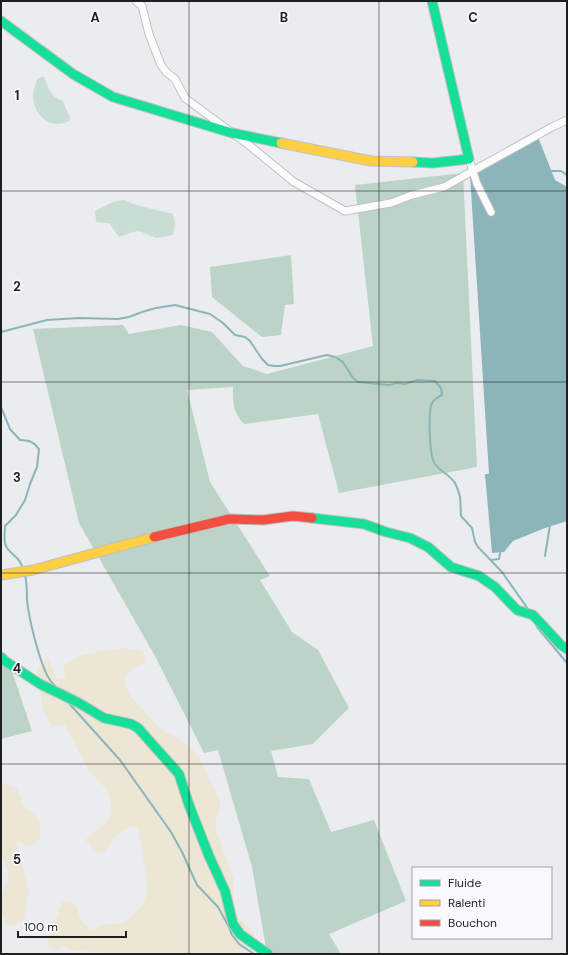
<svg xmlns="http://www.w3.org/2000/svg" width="568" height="955" font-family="'DM Sans',sans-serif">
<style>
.green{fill:#c8ded2}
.forest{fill:#bbd4c7}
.sand{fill:#ece6d4}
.water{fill:#8cb5b9}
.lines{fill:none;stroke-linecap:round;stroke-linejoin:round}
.stream{stroke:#8cb5b9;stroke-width:2}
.street-casing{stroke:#c0c1c3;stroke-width:9}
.fast-casing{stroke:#c0c1c3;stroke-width:11}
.slow-casing{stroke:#c0c1c3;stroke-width:11}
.jam-casing{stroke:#c0c1c3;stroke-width:11}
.street{stroke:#fcfcfd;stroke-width:7}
.fast{stroke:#16e098;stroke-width:9}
.slow{stroke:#ffcf43;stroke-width:9}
.jam{stroke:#f24e42;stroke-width:9}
.grid{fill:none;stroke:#1f1f20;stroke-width:1;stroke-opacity:0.55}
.grid-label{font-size:13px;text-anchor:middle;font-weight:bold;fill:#1f1f20;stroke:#f8f8fd;stroke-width:3.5;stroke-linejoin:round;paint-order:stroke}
</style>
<rect width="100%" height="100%" fill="#ebecef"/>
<g class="green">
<path d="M44 76C49 88 49 96 63 101L70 118 69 121C51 130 35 117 33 98 32 92 36 84 37 79Z"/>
<path d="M124 200 136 205 173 214 175 224 173 235 156 238 139 231 133 232 119 237 109 223 96 222 95 211 113 202Z"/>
</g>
<g class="forest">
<path d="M463 173 477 467 339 493 318 414 244 424C233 412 233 404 233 387L187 390 210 482 270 576 260 580 292 632 318 650 349 708 313 744 271 751 278 777 309 779 331 832 374 820 406 901 329 934 341 954H267L252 867 218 750 204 753 155 656 79 523 33 329 123 325 129 334 181 325 212 332 243 366 267 374 373 346 355 185Z"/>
<path d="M291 255 294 304 285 305 281 335 262 337 212 297 210 267Z"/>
<path d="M1 661 10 665 32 731 1 739Z"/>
</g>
<g class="sand">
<path d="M126 648 142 650 146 658V662L130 670 124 684 131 697 159 728 187 744 199 757 220 802V811L215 821 217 833 234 881C232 892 233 908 239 918 243 925 252 927 254 935L241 954H104V952L75 951 62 946 57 950 49 948C46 935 51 928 56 917 59 912 60 906 62 901 82 903 75 911 83 922 85 925 90 928 93 930L102 925 124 923 142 907 148 890 138 826 128 828 112 839 104 853C95 853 90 848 86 840 91 830 103 830 108 820 112 812 111 801 108 793 104 784 96 779 90 772 80 757 74 740 65 725L53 726C42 716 41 699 39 685 38 681 37 676 37 672 39 667 43 663 47 660L50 661 56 679 65 678 64 665 79 656 101 651Z"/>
<path d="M1 782 17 789 24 807C27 809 30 810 33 812 41 818 41 832 40 840 31 846 29 848 20 842L16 843 29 890 24 920 15 925H7C4 921 5 916 1 913V893C12 881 10 870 1 857Z"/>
</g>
<path class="water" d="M538 137 555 180 567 187V521L545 528 513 541 504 552 492 553 485 474H489L470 175Z"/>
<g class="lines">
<g class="stream">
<path d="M549 171H561L567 175"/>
<path d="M1 332 47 320 79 318 118 319 129 317 142 312 156 308 175 305 210 314 223 323 235 335 245 337 250 341 262 359 268 365 274 366H280L327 355 335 357 343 362 353 378 358 382 389 385 396 383 405 384 417 380 435 381 441 388 442 395C438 397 434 399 432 403 428 412 429 456 435 464 440 471 451 476 455 483 462 497 460 502 461 516L472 528 475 542 478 547 502 572 528 609"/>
<path d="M1 407 10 429 20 440C29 440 34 442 39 449L37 467 30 484 25 500 16 515 5 526C5 532 3 540 6 546 9 554 21 557 23 569"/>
<path d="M567 537V536"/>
<path d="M545 556 550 525"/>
<path d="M491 560 499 559 500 553"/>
<path d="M25 575C27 583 27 591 27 600 29 620 38 655 46 673 48 678 53 684 57 688"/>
<path d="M535 622 537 627 567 663"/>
<path d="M67 701 120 760 171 832 182 852 197 885 218 907 229 927 232 935 239 944 254 954"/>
</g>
<defs>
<g id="street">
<path d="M136 1 142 6 149 34 161 65 166 72 175 79 185 98 250 146 294 182 345 211 391 203 412 195 444 187 552 127 567 120"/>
<path d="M469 159 477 184 491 212"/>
</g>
<g id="fast">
<path d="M1 21 73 74 113 97 232 133 281 143"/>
<path d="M413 162 433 163 469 159 432 1"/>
<path d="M312 518 364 524 386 532 410 538 428 547 451 567 479 576 495 587 517 610 533 615 561 645 567 649"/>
<path d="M1 657 5 661 40 684 79 703 104 718 131 724 138 728 179 774 189 805 209 856 225 891 233 924 240 934 268 954"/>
</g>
<g id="slow">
<path d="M281 143 371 161 413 162"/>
<path d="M1 575 33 570 154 537"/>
</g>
<path id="jam" d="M154 537 229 519 263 520 293 516 312 518"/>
</defs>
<use href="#street" class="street-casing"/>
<use href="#fast" class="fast-casing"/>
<use href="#slow" class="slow-casing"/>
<use href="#jam" class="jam-casing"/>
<use href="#street" class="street"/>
<use href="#fast" class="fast"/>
<use href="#slow" class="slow"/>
<use href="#jam" class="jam"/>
</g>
<path class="grid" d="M189 1V954M379 1V954M1 191H567M1 382H567M1 573H567M1 764H567"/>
<g class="grid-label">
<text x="95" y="22">A</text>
<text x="284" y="22">B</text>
<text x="473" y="22">C</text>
<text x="17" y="100">1</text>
<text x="17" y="291">2</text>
<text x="17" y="482">3</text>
<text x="17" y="673">4</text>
<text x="17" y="864">5</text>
</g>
<rect width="568" height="955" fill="none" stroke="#1f1f20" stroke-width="4"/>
<rect x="412" y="867" width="140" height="72" fill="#f8f8fd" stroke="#a1a1a5"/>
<rect x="420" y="880" width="20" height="6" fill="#16e098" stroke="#a1a1a5"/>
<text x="448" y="887" font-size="12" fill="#1f1f20">Fluide</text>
<rect x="420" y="900" width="20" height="6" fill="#ffcf43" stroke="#a1a1a5"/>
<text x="448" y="907" font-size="12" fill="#1f1f20">Ralenti</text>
<rect x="420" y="920" width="20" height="6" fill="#f24e42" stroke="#a1a1a5"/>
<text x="448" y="927" font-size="12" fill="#1f1f20">Bouchon</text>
<path d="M18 931v6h108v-6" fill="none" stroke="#1f1f20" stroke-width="2"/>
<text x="24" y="931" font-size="12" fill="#1f1f20" stroke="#f8f8fd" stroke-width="3" paint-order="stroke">100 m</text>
</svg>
